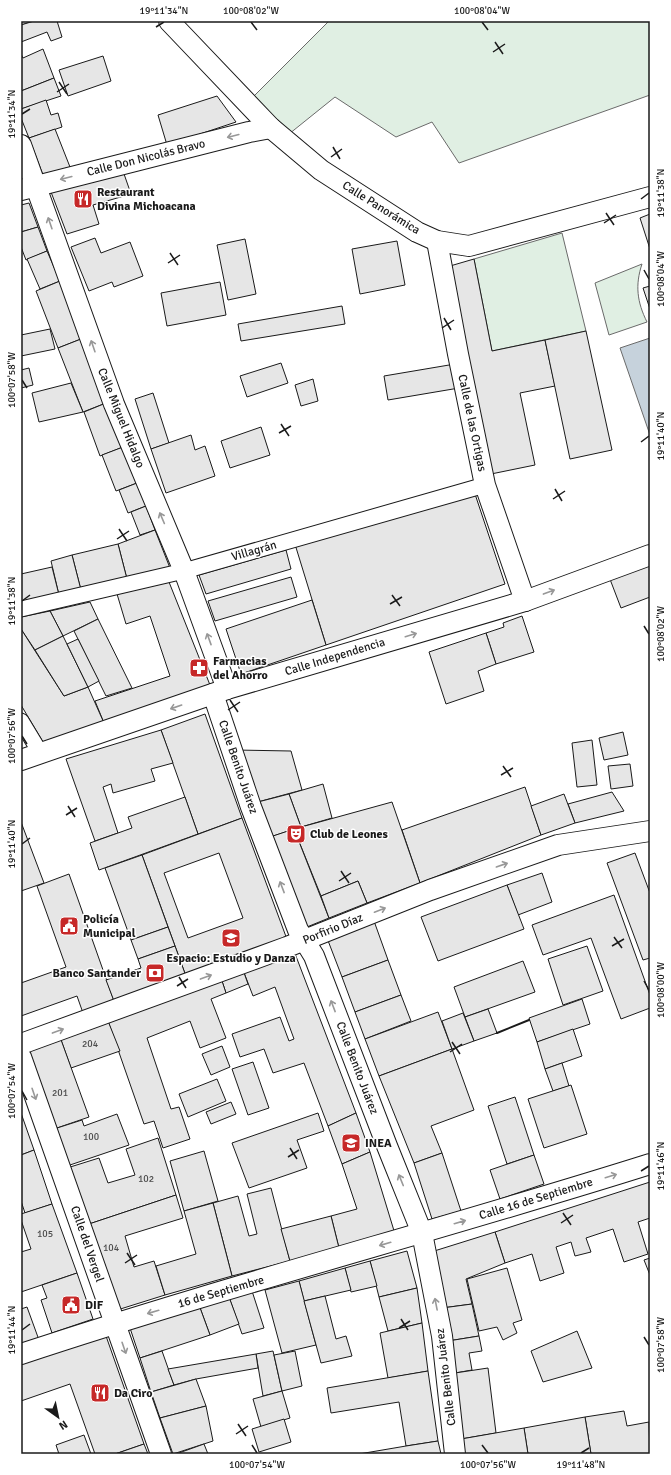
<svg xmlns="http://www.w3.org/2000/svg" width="671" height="1475" font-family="Signika,sans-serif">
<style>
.green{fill:#e0efe3;stroke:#6a6a6a}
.water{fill:#c6d2dc;stroke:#6a6a6a}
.building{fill:#e6e6e6;stroke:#1a1a1a;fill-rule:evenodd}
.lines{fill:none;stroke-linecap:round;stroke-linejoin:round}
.pedestrian-casing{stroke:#1a1a1a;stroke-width:17}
.minor-casing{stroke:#1a1a1a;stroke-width:22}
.pedestrian{stroke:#fff;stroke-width:15}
.minor{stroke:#fff;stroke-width:20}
.wall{stroke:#1a1a1a;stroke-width:2}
.oneway{stroke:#989898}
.ticks{fill:none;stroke:#1a1a1a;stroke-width:1.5}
.labels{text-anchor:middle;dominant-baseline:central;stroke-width:3;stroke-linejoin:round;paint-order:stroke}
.number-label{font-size:10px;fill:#4d4d4d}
.street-label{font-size:12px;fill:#1a1a1a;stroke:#fff}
.poi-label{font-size:12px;font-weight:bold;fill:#1a1a1a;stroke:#fff;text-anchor:start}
.neatline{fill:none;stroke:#1a1a1a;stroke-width:1.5}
.ticks-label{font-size:10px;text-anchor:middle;fill:#1a1a1a}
</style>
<rect width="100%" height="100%" fill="#fff"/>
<g class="green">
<path d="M329 21H650V95L459 163 432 122 396 137 335 97 289 134 253 97Z"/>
<path d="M562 233 586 331 492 351 474 259Z"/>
<path d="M642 264C635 285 637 302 647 322L609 335 595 283Z"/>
</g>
<path class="water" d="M650 338V435L620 348Z"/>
<g class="building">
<path d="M21 21H34L21 25Z"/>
<path d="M34 21H57L62 37 51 41 47 32 21 42V25Z"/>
<path d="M43 49 54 78 21 91V54L23 58Z"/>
<path d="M103 56 111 81 68 96 59 70Z"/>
<path d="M54 78 61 96 21 109V91Z"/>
<path d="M217 96 236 122 167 145 158 115Z"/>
<path d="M46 100 51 115 58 113 62 127 29 138 21 118V109Z"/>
<path d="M55 129 70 167 43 175 29 138Z"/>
<path d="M123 171 131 194 93 205 99 224 67 234 51 192Z"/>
<path d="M29 203 38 227 21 232V205Z"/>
<path d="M650 214V249L640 218Z"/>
<path d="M38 227 47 251 26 260 21 247V232Z"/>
<path d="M95 238 101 253 130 242 143 276 114 287 112 282 89 291 71 247Z"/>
<path d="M245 239 256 294 228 300 217 245Z"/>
<path d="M397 241 405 285 360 294 352 249Z"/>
<path d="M47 251 60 281 40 289 27 259Z"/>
<path d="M474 259 492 351 545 340 555 386 520 393 535 465 491 474 450 266Z"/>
<path d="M60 281 81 339 58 348 36 291Z"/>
<path d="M220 282 226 315 167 326 161 293Z"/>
<path d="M650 286V309L643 288Z"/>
<path d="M342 306 345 324 241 341 238 324Z"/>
<path d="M50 329 55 349 21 356V335Z"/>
<path d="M586 331 612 450 570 459 545 340Z"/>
<path d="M81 339 106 403 83 412 58 348Z"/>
<path d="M281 363 288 383 247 397 240 376Z"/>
<path d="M455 364 459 388 388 400 384 376Z"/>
<path d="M29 368 33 385 21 388V370Z"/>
<path d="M313 379 318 401 301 406 295 385Z"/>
<path d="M71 383 83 412 39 422 32 393Z"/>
<path d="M153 393 169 443 151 449 135 399Z"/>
<path d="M106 403 123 447 100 456 84 412Z"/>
<path d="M261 427 270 455 230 468 221 441Z"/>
<path d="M191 435 195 450 205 446 215 476 166 493 151 449Z"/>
<path d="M123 447 137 483 116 491 102 455Z"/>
<path d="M137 483 146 506 128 513 119 490Z"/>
<path d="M474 491 505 584 326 645 294 541Z"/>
<path d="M146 506 155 530 140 535 131 512Z"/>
<path d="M155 530 170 568 127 579 118 544Z"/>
<path d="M118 544 127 579 81 590 72 555Z"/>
<path d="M286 550 291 569 206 594 199 575Z"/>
<path d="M72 555 81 590 59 595 51 561Z"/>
<path d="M650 559V597L621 608 608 574Z"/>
<path d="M52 567 59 595 21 605V574Z"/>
<path d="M291 577 297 597 215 621 208 601Z"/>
<path d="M169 582 210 685 104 723 95 701 170 676 150 616 126 624 117 594Z"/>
<path d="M312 600 326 645 241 674 226 629Z"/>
<path d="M90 602 98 619 63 636 50 611Z"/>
<path d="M50 611 63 636 35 650 21 629V617Z"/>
<path d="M522 616 534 652 496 664 486 633 504 627 503 623Z"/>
<path d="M98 619 132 688 106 696 74 631Z"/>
<path d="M21 629 64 696 88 687 104 723 43 742 21 705Z"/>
<path d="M486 633 496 664 478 671 484 691 446 704 429 652Z"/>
<path d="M63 636 88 687 64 696 35 650Z"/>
<path d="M78 639 99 681 88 687 67 644Z"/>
<path d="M205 714 242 818 198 834 161 730Z"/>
<path d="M161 730 173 763 151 769 155 781 113 793 111 784 103 787 118 833 95 841 66 759Z"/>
<path d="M623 732 628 755 604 760 599 738Z"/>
<path d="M592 740 597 785 577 787 572 743Z"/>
<path d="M235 750 291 751 302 790 254 803Z"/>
<path d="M630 764 633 786 611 789 608 766Z"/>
<path d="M323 784 332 818 301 827 289 794Z"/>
<path d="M525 787 541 835 420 883 402 830Z"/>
<path d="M612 792 624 811 575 823 568 804Z"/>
<path d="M289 794 301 827 267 838 254 803Z"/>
<path d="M564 794 575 823 541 835 531 806Z"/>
<path d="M185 797 198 834 99 870 90 843 132 828 128 817Z"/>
<path d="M392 802 420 883 367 903 358 881 321 896 294 829Z"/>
<path d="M242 818 288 942 187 979 142 855ZM219 853 243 918 188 938 164 873Z"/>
<path d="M21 822 44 883 21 891Z"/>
<path d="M294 829 329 918 302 929 267 838Z"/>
<path d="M635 853 650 893V958L643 960 607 863Z"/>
<path d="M142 855 168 927 131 940 105 868Z"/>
<path d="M542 873 552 902 518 915 507 885Z"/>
<path d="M69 874 114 1001 83 1013 77 996 21 1016V983L66 967 37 886Z"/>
<path d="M358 881 367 903 329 918 321 896Z"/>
<path d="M507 885 524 929 438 961 421 917Z"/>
<path d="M614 895 650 995V1008L621 1019 591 938 543 955 532 925Z"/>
<path d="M374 921 388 960 342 977 327 938Z"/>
<path d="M168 927 175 946 138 959 131 940Z"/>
<path d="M175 946 187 979 114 1001 106 980 141 968 138 959Z"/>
<path d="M587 946 603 991 563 1005 548 959Z"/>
<path d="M294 951 356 1113 328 1126 304 1063 273 1073 264 1049 240 1057 232 1034 280 1017 289 1041 294 1039 275 987 253 996 243 970Z"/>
<path d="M388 960 401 995 355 1012 342 977Z"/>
<path d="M523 961 535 992 465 1017 454 987Z"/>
<path d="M243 970 248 984 226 993 221 978Z"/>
<path d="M221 978 226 993 211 999 226 1038 200 1048 190 1021 147 1038 171 1109 179 1107 190 1139 163 1148 154 1121 144 1124 108 1021Z"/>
<path d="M401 995 411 1021 365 1039 355 1012Z"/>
<path d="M582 999 590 1024 537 1042 529 1018Z"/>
<path d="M488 1009 497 1033 474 1041 465 1017Z"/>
<path d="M438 1012 452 1049 379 1076 365 1039Z"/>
<path d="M463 1013 474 1041 452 1049 442 1021Z"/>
<path d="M108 1021 120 1051 71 1068 60 1037Z"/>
<path d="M573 1029 582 1056 545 1069 537 1042Z"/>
<path d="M60 1037 89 1117 54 1129 25 1051Z"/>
<path d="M222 1046 230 1067 211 1075 202 1054Z"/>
<path d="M452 1049 474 1110 431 1126 442 1153 414 1163 379 1076Z"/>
<path d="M253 1062 269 1108 248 1115 232 1069Z"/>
<path d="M562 1063 569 1086 553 1091 545 1069Z"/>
<path d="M217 1079 226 1101 188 1117 179 1094Z"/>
<path d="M571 1085 587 1134 544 1148 528 1099Z"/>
<path d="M515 1097 534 1155 507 1164 488 1106Z"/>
<path d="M231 1102 236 1114 211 1124 206 1112Z"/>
<path d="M21 1113 34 1150 21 1155Z"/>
<path d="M318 1113 324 1131 297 1140 307 1168 249 1188 232 1143Z"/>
<path d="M356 1113 370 1152 342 1164 328 1126Z"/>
<path d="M117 1114 129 1145 67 1166 54 1129 82 1120 84 1126Z"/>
<path d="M158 1138 176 1195 86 1225 67 1168 99 1158 108 1183 135 1175 126 1149Z"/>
<path d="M34 1150 52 1204 25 1213 21 1201V1155Z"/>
<path d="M204 1151 218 1201 184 1211 170 1161Z"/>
<path d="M370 1152 395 1234 339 1248 331 1216 357 1209 342 1164Z"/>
<path d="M442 1153 461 1211 432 1219 414 1163Z"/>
<path d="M534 1155 544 1184 500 1199 490 1170Z"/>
<path d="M650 1182V1218L638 1222 648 1254 624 1262 613 1229 586 1238 591 1252 575 1256 571 1242 556 1247 564 1273 540 1281 532 1254 505 1263 495 1232Z"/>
<path d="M271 1188 290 1261 232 1276 213 1203 238 1196 249 1236 257 1234 247 1194Z"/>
<path d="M176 1195 183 1218 125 1236 134 1267 154 1261 165 1295 114 1311 86 1225Z"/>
<path d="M213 1203 232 1276 165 1295 156 1266 196 1254 184 1211Z"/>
<path d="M52 1204 77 1273 21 1292V1252L31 1249 21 1220V1214Z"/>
<path d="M331 1216 339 1248 290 1261 281 1229Z"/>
<path d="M495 1232 505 1263 466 1279 472 1304 442 1308 431 1252Z"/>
<path d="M407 1251 417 1288 379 1297 370 1261Z"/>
<path d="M650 1258V1275L644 1260Z"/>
<path d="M370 1261 377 1286 351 1292 345 1268Z"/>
<path d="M345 1268 351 1290 304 1301 299 1281Z"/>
<path d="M507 1268 522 1320 513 1323 517 1333 503 1340 497 1327 479 1331 467 1279Z"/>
<path d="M77 1273 93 1319 52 1333 41 1300 47 1298 42 1285Z"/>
<path d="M299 1281 316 1345 282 1353 265 1290Z"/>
<path d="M417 1288 422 1323 388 1331 379 1297Z"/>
<path d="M252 1291 264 1328 242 1334 229 1297Z"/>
<path d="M325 1296 336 1339 346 1336 352 1356 321 1363 304 1301Z"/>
<path d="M229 1297 239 1324 210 1335 199 1305Z"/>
<path d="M472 1304 479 1336 448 1341 442 1308Z"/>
<path d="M199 1305 210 1335 140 1358 129 1325Z"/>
<path d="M27 1307 39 1340 21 1346V1309Z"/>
<path d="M422 1323 428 1371 388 1378 380 1333Z"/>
<path d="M577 1331 592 1368 543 1382 531 1351Z"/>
<path d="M106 1336 144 1444 115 1454H95L70 1384 21 1401V1362Z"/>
<path d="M479 1336 482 1351 469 1353 472 1370 455 1373 448 1341Z"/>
<path d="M162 1351 174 1385 151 1392 140 1358Z"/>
<path d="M273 1351 282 1391 263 1396 256 1354Z"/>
<path d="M295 1351 302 1386 282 1391 274 1355Z"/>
<path d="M256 1354 258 1368 196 1379 174 1385 168 1369Z"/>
<path d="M488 1368 496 1433 461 1439 455 1373Z"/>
<path d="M428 1371 438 1441 406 1446 399 1402 331 1413 327 1388Z"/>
<path d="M196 1379 206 1406 160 1418 151 1392Z"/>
<path d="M282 1391 290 1418 261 1427 253 1399Z"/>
<path d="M206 1406 213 1441 173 1454 160 1418Z"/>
<path d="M624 1411 627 1426 649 1422 650 1454H591L585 1417Z"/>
<path d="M585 1417 591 1454H528L524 1428Z"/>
<path d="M284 1419 291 1442 259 1452 252 1429Z"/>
<path d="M524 1428 528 1454H463L461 1439Z"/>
<path d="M84 1435 91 1454H59L56 1445Z"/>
<path d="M438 1441 441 1454H359L406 1446Z"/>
<path d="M144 1444 148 1454H115Z"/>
<path d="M204 1444 208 1454H176Z"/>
</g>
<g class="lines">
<defs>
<g id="pedestrian">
<path d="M21 609 184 571 485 485"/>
<path d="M21 721 41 754"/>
</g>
<g id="minor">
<path d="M169 21 271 128 321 170 417 232 437 241 469 246 650 197"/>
<path d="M21 145 114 404 184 571 227 689"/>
<path d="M21 190 249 132 271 128"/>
<path d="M437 241 458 354 485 485 525 601"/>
<path d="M213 694 251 807 298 930 314 956 387 1146 422 1233 442 1336 455 1454"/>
<path d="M21 760 227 689 525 601 650 555"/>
<path d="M21 1044 287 947 430 890 558 845 650 831"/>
<path d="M21 1057 161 1454"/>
<path d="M21 1354C229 1285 441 1230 650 1164"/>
</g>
</defs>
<use href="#pedestrian" class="pedestrian-casing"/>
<use href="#minor" class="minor-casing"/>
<use href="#pedestrian" class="pedestrian"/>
<use href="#minor" class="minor"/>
<path class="wall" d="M497 1033 529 1020"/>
</g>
<defs><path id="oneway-shaft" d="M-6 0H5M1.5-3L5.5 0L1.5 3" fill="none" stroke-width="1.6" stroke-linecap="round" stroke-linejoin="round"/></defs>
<g class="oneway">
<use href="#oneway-shaft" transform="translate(233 136) rotate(166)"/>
<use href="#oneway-shaft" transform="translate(66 178) rotate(166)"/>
<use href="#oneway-shaft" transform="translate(50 223) rotate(-109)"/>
<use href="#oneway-shaft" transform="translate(93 346) rotate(-109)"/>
<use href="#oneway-shaft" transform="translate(162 518) rotate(-113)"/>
<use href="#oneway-shaft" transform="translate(549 592) rotate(-20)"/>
<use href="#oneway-shaft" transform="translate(411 635) rotate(-17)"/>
<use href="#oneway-shaft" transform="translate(209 639) rotate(-110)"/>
<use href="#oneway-shaft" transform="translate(176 707) rotate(161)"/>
<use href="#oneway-shaft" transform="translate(502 865) rotate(-19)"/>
<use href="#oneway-shaft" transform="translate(282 887) rotate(-111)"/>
<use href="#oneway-shaft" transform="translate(380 910) rotate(-21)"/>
<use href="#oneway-shaft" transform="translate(206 977) rotate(-20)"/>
<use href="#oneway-shaft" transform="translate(333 1006) rotate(-111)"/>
<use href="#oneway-shaft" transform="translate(58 1031) rotate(-20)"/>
<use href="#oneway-shaft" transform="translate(34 1094) rotate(71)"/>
<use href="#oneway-shaft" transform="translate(611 1176) rotate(-17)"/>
<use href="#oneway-shaft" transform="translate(401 1180) rotate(-112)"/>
<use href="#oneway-shaft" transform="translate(460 1222) rotate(-16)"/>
<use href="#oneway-shaft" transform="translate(385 1244) rotate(164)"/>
<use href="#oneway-shaft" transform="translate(436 1304) rotate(-101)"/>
<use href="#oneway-shaft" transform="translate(153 1312) rotate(164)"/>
<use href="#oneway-shaft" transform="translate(124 1348) rotate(71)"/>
</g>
<path class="ticks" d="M251 22 257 30M482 22 488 30M156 27 164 22M495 42 503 54M493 52 505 44M59 82 67 94M57 92 69 84M22 114 30 109M333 147 340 159M331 157 342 149M641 199 649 193M606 213 614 225M604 223 616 215M170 253 178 265M168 263 180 255M644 270 649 279M444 318 451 330M442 328 454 320M22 380 27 388M281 424 289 436M279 433 291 426M641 442 649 436M555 489 562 501M553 499 565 491M119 529 127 541M117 539 129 531M392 595 400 606M22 601 30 595M390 604 402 597M644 626 649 634M230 700 238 712M228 710 240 702M22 736 27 744M503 766 511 777M501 775 513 768M68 806 75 817M66 815 77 808M22 844 30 838M341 871 349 883M339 881 351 873M614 937 622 948M612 946 624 939M179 977 186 988M644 981 649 990M177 986 188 979M452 1042 460 1054M450 1052 462 1044M22 1091 27 1100M290 1148 297 1159M288 1157 299 1150M641 1171 649 1166M563 1213 571 1225M561 1223 573 1215M127 1253 135 1265M125 1263 137 1255M401 1319 408 1330M399 1328 410 1321M22 1330 30 1324M644 1337 649 1345M238 1424 246 1436M236 1434 248 1426M252 1445 257 1453M482 1445 488 1453M581 1453 589 1448"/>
<defs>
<symbol id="restaurant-square" viewBox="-11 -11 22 22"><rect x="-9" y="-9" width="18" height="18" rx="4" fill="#c62828" stroke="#fff"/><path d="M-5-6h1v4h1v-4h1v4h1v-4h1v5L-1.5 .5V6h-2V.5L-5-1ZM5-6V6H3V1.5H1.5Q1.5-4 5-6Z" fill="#fff"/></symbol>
<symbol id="pharmacy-square" viewBox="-11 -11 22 22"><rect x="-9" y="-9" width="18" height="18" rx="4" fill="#c62828" stroke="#fff"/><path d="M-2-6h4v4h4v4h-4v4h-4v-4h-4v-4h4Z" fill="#fff"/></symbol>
<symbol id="theatre-square" viewBox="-11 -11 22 22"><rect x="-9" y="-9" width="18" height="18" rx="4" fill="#c62828" stroke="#fff"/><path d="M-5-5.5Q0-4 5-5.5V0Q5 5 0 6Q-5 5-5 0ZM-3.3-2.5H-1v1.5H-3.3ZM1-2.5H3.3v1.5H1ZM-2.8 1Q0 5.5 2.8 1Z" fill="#fff"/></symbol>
<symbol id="civic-square" viewBox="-11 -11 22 22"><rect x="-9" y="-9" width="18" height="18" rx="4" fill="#c62828" stroke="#fff"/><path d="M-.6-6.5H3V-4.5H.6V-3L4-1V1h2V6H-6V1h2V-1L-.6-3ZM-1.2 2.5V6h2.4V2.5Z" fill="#fff"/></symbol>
<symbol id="school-square" viewBox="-11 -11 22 22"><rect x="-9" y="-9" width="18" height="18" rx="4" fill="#c62828" stroke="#fff"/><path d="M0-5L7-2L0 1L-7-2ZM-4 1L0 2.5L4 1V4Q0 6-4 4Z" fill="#fff"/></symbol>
<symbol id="bank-square" viewBox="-11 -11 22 22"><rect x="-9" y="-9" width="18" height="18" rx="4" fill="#c62828" stroke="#fff"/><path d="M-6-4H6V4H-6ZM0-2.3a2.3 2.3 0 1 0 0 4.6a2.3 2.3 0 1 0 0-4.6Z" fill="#fff"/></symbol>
</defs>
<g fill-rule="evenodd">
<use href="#restaurant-square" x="72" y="188" width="22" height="22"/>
<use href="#pharmacy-square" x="188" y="657" width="22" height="22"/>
<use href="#theatre-square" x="285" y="823" width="22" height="22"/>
<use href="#civic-square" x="58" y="915" width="22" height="22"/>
<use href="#school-square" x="220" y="927" width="22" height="22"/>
<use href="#bank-square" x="144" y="962" width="22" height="22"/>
<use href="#school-square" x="340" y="1132" width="22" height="22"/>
<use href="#civic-square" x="60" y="1294" width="22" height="22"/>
<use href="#restaurant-square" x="89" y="1382" width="22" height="22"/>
</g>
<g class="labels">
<g class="number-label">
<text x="90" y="1044">204</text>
<text x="60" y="1093">201</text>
<text x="91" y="1137">100</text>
<text x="146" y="1179">102</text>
<text x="45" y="1234">105</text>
<text x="111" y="1248">104</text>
</g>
<g class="street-label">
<text transform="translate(146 158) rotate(-14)">Calle Don Nicolás Bravo</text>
<text transform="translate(381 208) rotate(32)">Calle Panorámica</text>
<text transform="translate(121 418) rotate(68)">Calle Miguel Hidalgo</text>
<text transform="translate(472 423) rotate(78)">Calle de las Ortigas</text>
<text transform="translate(254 551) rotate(-16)">Villagrán</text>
<text transform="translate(335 657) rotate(-17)">Calle Independencia</text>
<text transform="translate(238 767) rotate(71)">Calle Benito Juárez</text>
<text transform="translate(333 929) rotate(-22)">Porfirio Díaz</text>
<text transform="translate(357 1068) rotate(69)">Calle Benito Juárez</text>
<text transform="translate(536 1199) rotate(-17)">Calle 16 de Septiembre</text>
<text transform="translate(87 1244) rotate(71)">Calle del Vergel</text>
<text transform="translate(221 1292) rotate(-16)">16 de Septiembre</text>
<text transform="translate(446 1377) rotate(-97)">Calle Benito Juárez</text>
</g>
<g class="poi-label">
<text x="97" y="192">Restaurant<tspan x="97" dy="14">Divina Michoacana</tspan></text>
<text x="213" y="661">Farmacias<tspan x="213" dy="14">del Ahorro</tspan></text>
<text x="310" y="834">Club de Leones</text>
<text x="83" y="919">Policía<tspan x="83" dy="14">Municipal</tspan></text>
<text x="231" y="958" text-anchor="middle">Espacio: Estudio y Danza</text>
<text x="141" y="973" text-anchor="end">Banco Santander</text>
<text x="365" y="1143">INEA</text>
<text x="85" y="1305">DIF</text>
<text x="114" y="1393">Da Ciro</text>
</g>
</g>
<rect width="671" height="1475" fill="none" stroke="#ffffff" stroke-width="44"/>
<g transform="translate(58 1417) rotate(147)" stroke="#ffffff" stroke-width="3" paint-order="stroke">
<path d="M0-3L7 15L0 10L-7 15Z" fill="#1a1a1a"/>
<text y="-6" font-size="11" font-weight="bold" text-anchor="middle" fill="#1a1a1a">N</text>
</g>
<rect x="22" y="22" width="627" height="1431" class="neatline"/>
<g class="ticks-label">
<text x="164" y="14">19°11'34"N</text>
<text x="251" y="14">100°08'02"W</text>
<text x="482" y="14">100°08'04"W</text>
<text transform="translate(11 114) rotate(-90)" y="4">19°11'34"N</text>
<text transform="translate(660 193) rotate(-90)" y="4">19°11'38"N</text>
<text transform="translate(660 279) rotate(-90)" y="4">100°08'04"W</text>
<text transform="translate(11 380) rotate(-90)" y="4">100°07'58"W</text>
<text transform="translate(660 436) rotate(-90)" y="4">19°11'40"N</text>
<text transform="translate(11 601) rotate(-90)" y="4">19°11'38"N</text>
<text transform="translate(660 634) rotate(-90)" y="4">100°08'02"W</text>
<text transform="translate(11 736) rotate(-90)" y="4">100°07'56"W</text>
<text transform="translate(11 844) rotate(-90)" y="4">19°11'40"N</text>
<text transform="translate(660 990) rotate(-90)" y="4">100°08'00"W</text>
<text transform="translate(11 1091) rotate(-90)" y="4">100°07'54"W</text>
<text transform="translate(660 1166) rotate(-90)" y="4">19°11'46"N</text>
<text transform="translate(11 1330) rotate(-90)" y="4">19°11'44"N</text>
<text transform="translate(660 1345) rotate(-90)" y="4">100°07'58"W</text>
<text x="257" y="1468">100°07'54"W</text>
<text x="488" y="1468">100°07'56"W</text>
<text x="581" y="1468">19°11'48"N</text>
</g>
</svg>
